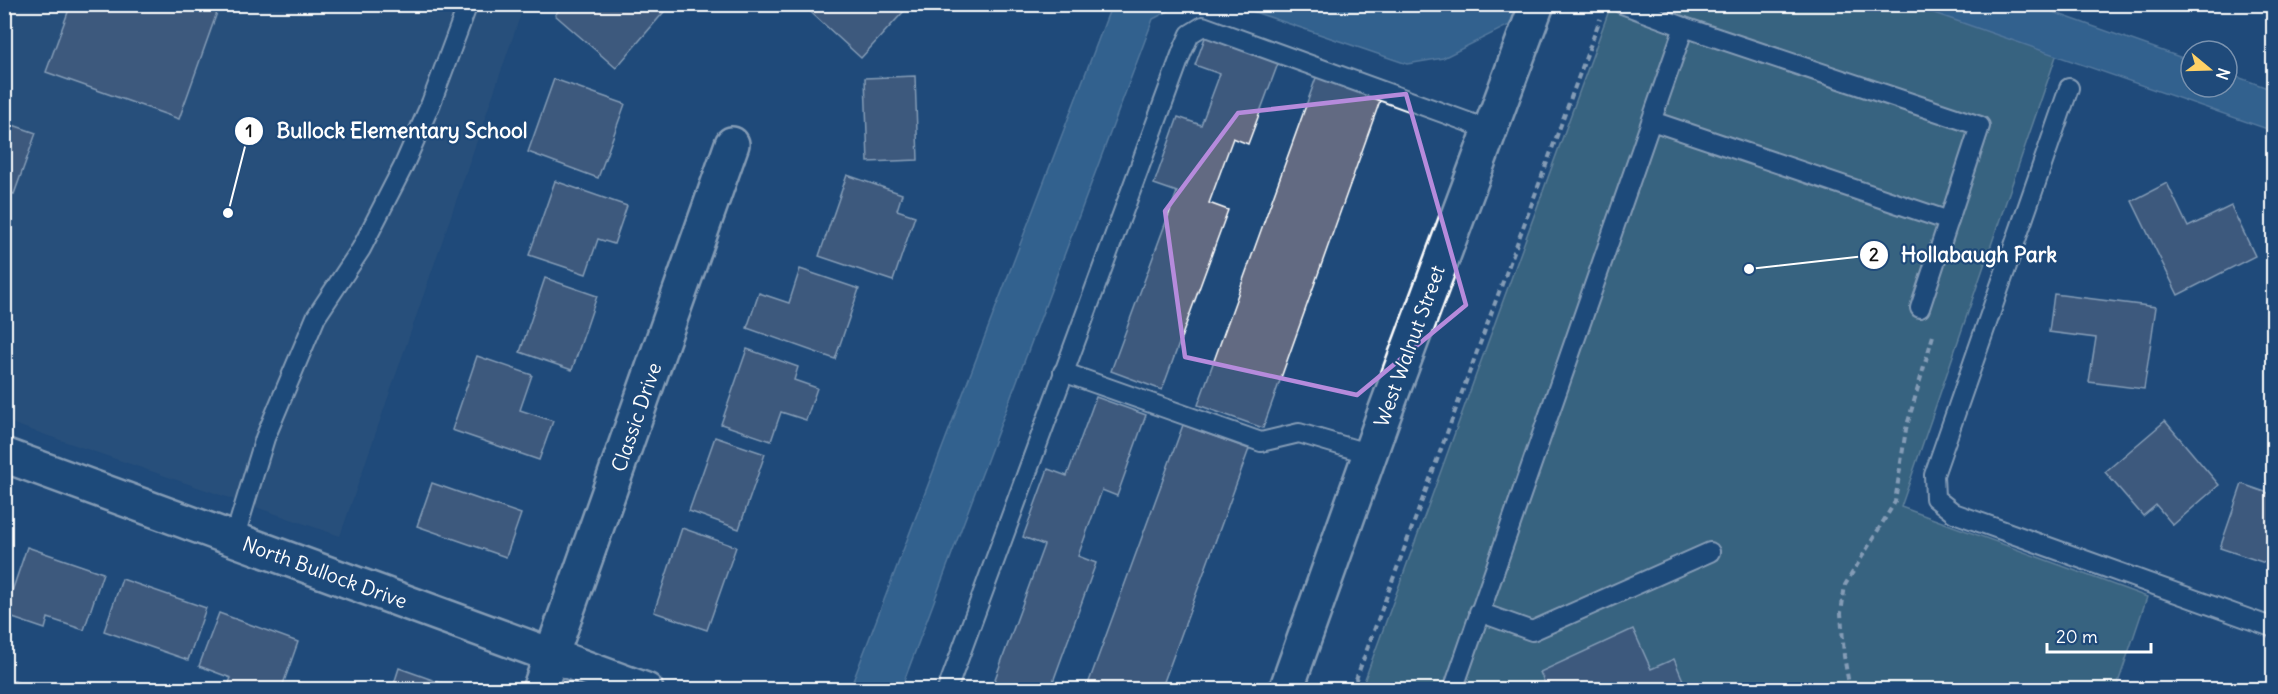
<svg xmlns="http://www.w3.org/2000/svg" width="2278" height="694" font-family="Delius,sans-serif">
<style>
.built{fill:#33547c}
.green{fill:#568087;stroke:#aac0c3;stroke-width:1.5}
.water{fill:#497ba6;stroke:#92b0ca;stroke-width:1.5}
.building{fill:#626b82;stroke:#fff;stroke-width:1.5}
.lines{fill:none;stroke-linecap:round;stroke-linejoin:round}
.lane-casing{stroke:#fff;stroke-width:22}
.street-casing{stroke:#fff;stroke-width:38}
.secondary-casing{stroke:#fff;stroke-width:38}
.path{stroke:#fff;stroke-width:4;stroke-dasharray:6 4.5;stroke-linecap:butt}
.lane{stroke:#1f4a7a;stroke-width:18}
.street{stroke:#1f4a7a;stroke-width:33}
.secondary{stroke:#1f4a7a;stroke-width:33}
.marked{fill:none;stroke:#b68bdc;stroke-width:4.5;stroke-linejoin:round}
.labels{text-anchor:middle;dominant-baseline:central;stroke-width:4.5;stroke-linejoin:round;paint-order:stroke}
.street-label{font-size:20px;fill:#fff;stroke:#1f4a7a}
.leader{fill:none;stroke:#fff;stroke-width:2}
.callout-dot{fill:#fff;stroke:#1f4a7a;stroke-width:2}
.mark-label{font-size:18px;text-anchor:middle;font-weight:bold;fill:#111}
.callout-label{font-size:21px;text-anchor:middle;font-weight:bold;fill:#fff;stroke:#1f4a7a;stroke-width:4.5;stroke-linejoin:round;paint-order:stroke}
</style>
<rect width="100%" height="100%" fill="#1f4a7a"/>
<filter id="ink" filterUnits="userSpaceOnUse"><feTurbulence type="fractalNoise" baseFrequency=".0167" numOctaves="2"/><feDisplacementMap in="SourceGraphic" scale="12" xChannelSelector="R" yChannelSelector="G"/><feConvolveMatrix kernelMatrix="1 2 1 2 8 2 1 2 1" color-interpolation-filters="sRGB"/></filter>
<g filter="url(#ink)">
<path class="built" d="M5 5H524L340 536 5 421Z"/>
<path class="green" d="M1611 5H1993L2065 30 1901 507 2147 597 2116 689 1361 690Z"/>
<g class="water">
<path d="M1112 4 1180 5 1153 19 901 689H850Z"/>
<path d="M1376 4 1395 11 1439 4 1549 5 1443 58 1407 64 1234 5Z"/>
<path d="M1911 5H2033L2191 61V87H2227V73L2273 90V131Z"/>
</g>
<g class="building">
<path d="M71 4H220L179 119 46 72Z"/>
<path d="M564 4H667L669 6 616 68 555 15Z"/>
<path d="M802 4H898L905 10 861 58Z"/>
<path d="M1206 35 1279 61 1248 144 1233 138 1209 203 1228 210 1162 390 1111 371 1177 192 1154 184 1178 117 1201 125 1220 74 1195 65Z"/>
<path d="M1317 75 1381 98 1263 428 1198 405Z"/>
<path d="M915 76 918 160 868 162 865 78Z"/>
<path d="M554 79 625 104 598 178 528 152Z"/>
<path d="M4 122 36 133 14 194 4 191Z"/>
<path d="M847 175 902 194 897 210 915 216 893 281 819 256Z"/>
<path d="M555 181 627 206 614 244 598 239 586 274 529 255Z"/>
<path d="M2167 183 2188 227 2231 206 2255 256 2178 295 2132 201Z"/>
<path d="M800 269 859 289 835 359 747 328 759 293 789 303Z"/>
<path d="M545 278 597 296 572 370 520 352Z"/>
<path d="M2054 294 2156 307 2144 389 2089 382 2096 338 2049 332Z"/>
<path d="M747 349 798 367 794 380 817 388 806 420 781 412 771 441 721 424Z"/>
<path d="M477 356 532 375 520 410 553 421 539 460 452 430Z"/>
<path d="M1096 397 1146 415 1117 496 1102 490 1078 556 1096 563 1050 690H991L1044 545 1023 537 1048 469 1067 476Z"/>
<path d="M2165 421 2219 485 2173 525 2156 505 2143 516 2105 472Z"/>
<path d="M1183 425 1249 449 1161 690H1086Z"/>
<path d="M715 437 765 454 739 529 689 511Z"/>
<path d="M432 483 521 514 506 557 417 526Z"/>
<path d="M2242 484 2274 495V566L2220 548Z"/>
<path d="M682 528 736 547 707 630 654 612Z"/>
<path d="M27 547 103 573 84 630 48 618 45 629 4 615Z"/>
<path d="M122 579 206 608 188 660 104 631Z"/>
<path d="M219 613 298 642 281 690H226L231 678 199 666Z"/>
<path d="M1633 629 1651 669 1674 659 1687 690H1548L1540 672Z"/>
<path d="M399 668 458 689V690H392Z"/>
<path d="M14 681 39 690H11Z"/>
</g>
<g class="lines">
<defs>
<g id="lane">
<path d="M1622 4 1684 27"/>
<path d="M2069 88 1934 475 1935 498 1954 513 2274 628"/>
<path d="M1652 121 1949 221"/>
<path d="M1063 372 1261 442 1299 433 1370 454"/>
<path d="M234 539 265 438 316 317 361 249 403 167 431 103 468 4"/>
<path d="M1479 612 1532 631 1710 552"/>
<path d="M947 690 1182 52 1190 34 1203 26 1490 130"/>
<path d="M1453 690 1684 27 1980 126 1920 308"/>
</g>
<g id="street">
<path d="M4 455 646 690"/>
<path d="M539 690 732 144"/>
</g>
<path id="secondary" d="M1286 690 1382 420 1537 4"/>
</defs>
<use href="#lane" class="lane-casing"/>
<use href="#street" class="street-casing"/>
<use href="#secondary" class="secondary-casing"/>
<g class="path">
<path d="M1352 690 1600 19"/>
<path d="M1850 690 1844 656 1841 613 1845 585 1895 502 1906 429 1934 332"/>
</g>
<use href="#lane" class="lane"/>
<use href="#street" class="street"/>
<use href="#secondary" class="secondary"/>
</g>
</g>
<path d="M0 0H2278V694H0ZM1406 94 1466 305 1357 395 1185 357 1165 211 1238 113Z" fill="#1f4a7a" fill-opacity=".55" fill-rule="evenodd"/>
<path class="marked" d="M1406 94 1466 305 1357 395 1185 357 1165 211 1238 113Z"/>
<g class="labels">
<g class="street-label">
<text transform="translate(1409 346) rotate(-70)">West Walnut Street</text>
<text transform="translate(636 417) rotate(-71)">Classic Drive</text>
<text transform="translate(325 572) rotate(20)">North Bullock Drive</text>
</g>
</g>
<path class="leader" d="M228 213L249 131M1749 269L1874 255"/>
<g class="callout-dot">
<circle cx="228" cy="213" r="6"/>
<circle cx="1749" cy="269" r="6"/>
<circle cx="249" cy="131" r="15"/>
<circle cx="1874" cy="255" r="15"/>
</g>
<g class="mark-label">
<text x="249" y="137">1</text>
<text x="1874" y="261">2</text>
</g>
<g class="callout-label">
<text x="402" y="138">Bullock Elementary School</text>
<text x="1979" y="262">Hollabaugh Park</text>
</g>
<rect width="2278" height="694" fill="none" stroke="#1f4a7a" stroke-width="24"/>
<rect x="12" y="12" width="2254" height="670" fill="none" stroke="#fff" stroke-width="2" filter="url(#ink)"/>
<g transform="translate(2209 69) rotate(109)"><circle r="28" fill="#1f4a7a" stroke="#7992af" stroke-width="1.5"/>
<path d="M0-4.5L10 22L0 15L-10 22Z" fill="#ffd166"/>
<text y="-9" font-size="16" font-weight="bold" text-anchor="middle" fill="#ffffff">N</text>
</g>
<path d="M2047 643v9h104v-9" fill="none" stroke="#ffffff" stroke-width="3"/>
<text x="2056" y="643" font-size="18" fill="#ffffff" stroke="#1f4a7a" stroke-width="4.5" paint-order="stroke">20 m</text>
</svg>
